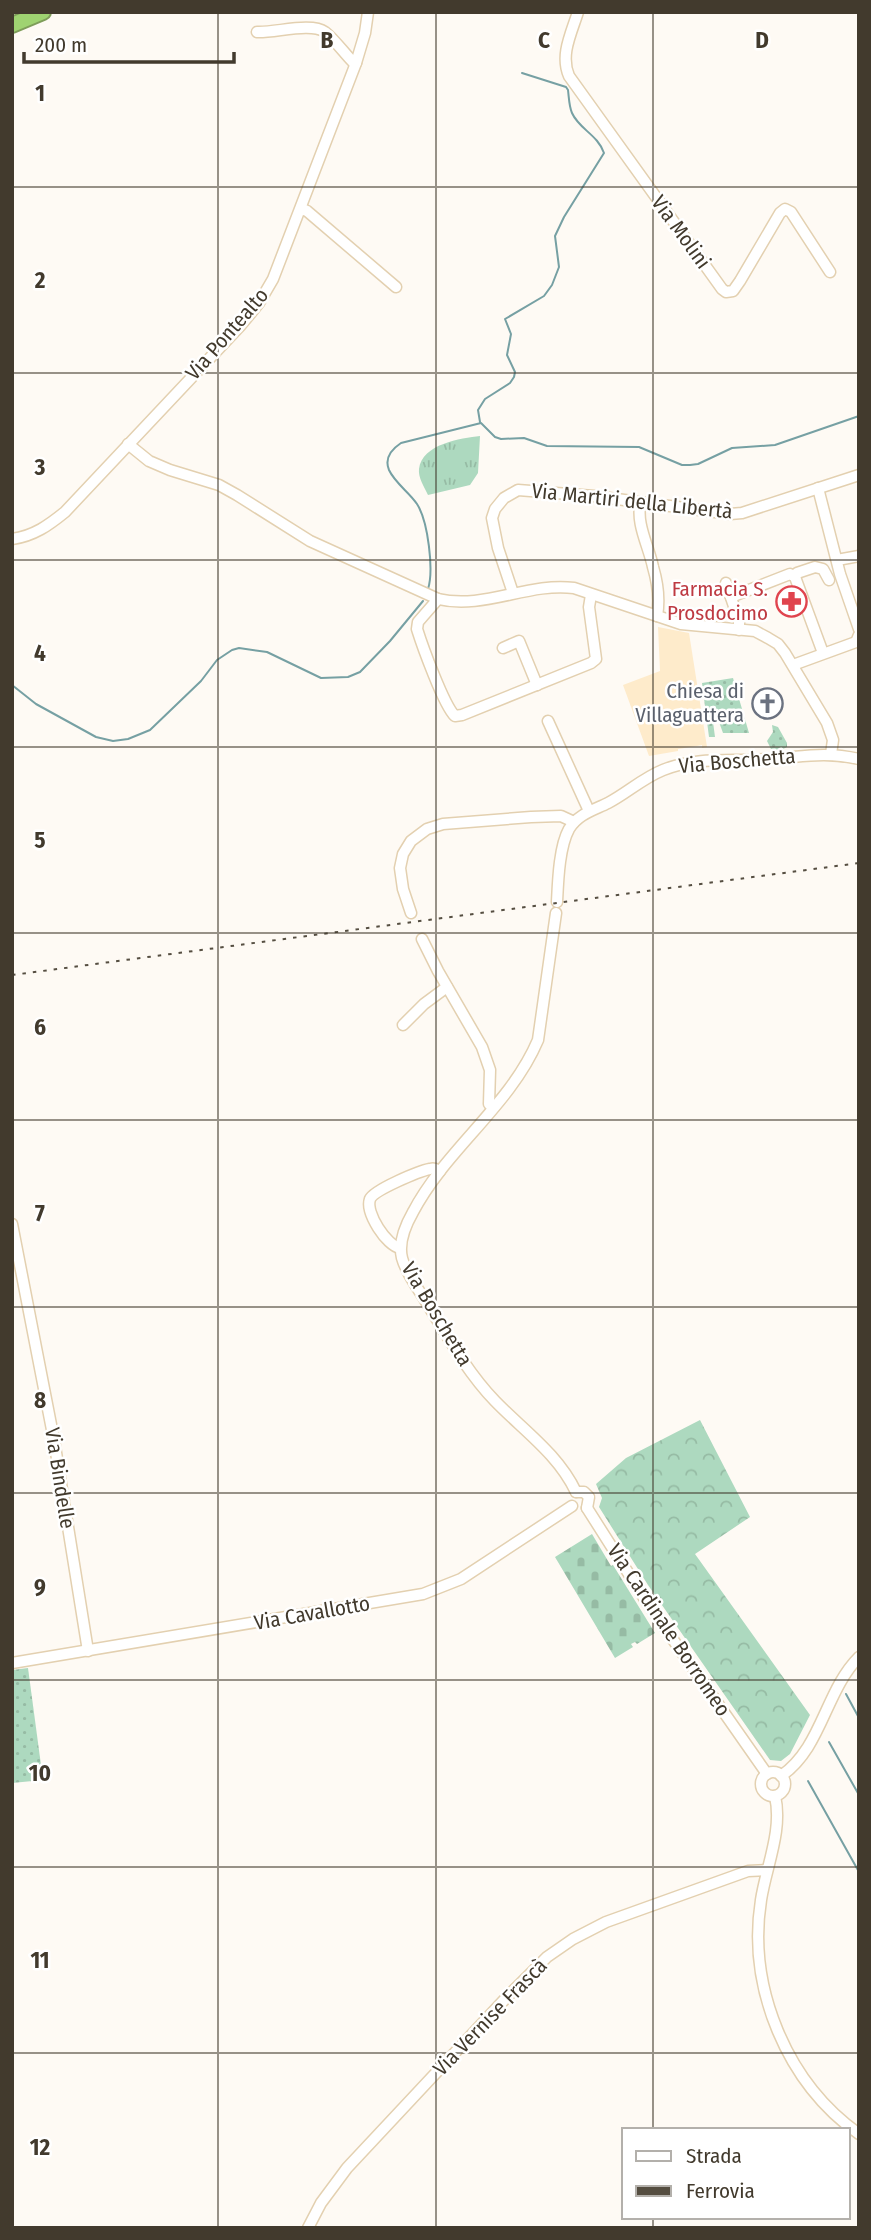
<svg xmlns="http://www.w3.org/2000/svg" width="871" height="2240" font-family="'Fira Sans Condensed',sans-serif">
<style>
.built{fill:#feebcb}
.grass{fill:url(#grass-dots)}
.forest{fill:url(#forest-crowns)}
.cemetery{fill:url(#cemetery-stones)}
.park{fill:url(#park-tufts)}
.lines{fill:none;stroke-linecap:round;stroke-linejoin:round}
.stream{stroke:#76a0a3;stroke-width:2}
.minor-casing{stroke:#e3d0b0;stroke-width:13}
.highway-casing{stroke:#7e9d59;stroke-width:18}
.minor{stroke:#fff;stroke-width:10}
.highway{stroke:#9fd371;stroke-width:14}
.rail{stroke:#554e41;stroke-width:2;stroke-dasharray:3.5 7;stroke-linecap:butt}
.grid{fill:none;stroke:#423a2d;stroke-width:2;stroke-opacity:0.55}
.labels{text-anchor:middle;dominant-baseline:central;stroke-width:5;stroke-linejoin:round;paint-order:stroke}
.street-label{font-size:21px;fill:#423a2d;stroke:#fff}
.health-label{font-size:21px;fill:#be3a42;stroke:#fff;text-anchor:end}
.worship-label{font-size:21px;fill:#5b616d;stroke:#fff;text-anchor:end}
.grid-label{font-size:23px;text-anchor:middle;font-weight:bold;fill:#423a2d;stroke:#fff;stroke-width:5;stroke-linejoin:round;paint-order:stroke}
</style>
<defs>
<pattern id="grass-dots" width="8" height="8" patternUnits="userSpaceOnUse" patternTransform="scale(1.75)"><rect width="8" height="8" fill="#add9bf"/><path d="M2 2h.1M6 6h.1" fill="none" stroke="#96bba4" stroke-width="1.8" stroke-linecap="round"/></pattern>
<pattern id="forest-crowns" width="20" height="18" patternUnits="userSpaceOnUse" patternTransform="scale(1.75)"><rect width="20" height="18" fill="#add9bf"/><path d="M2 6a3 3 0 1 1 6 0M12 15a3 3 0 1 1 6 0" fill="none" stroke="#96bba4"/></pattern>
<pattern id="cemetery-stones" width="16" height="16" patternUnits="userSpaceOnUse" patternTransform="scale(1.75)"><rect width="16" height="16" fill="#add9bf"/><path d="M2 7V4a2 2 0 0 1 4 0v3zM10 15v-3a2 2 0 0 1 4 0v3z" fill="#96bba4"/></pattern>
<pattern id="park-tufts" width="24" height="20" patternUnits="userSpaceOnUse" patternTransform="scale(1.75)"><rect width="24" height="20" fill="#add9bf"/><path d="M3 7l-1-3M5 7V3M7 7l1-3M15 17l-1-3M17 17v-4M19 17l1-3" fill="none" stroke="#96bba4"/></pattern>
</defs>
<rect width="100%" height="100%" fill="#fefaf4"/>
<path class="built" d="M658 627 689 633 707 747 702 748V745L697 746 678 749V751L649 756 623 685 660 671Z"/>
<g class="grass">
<path d="M733 678 749 733H723L719 722H713L715 737H709L702 683Z"/>
<path d="M772 725 778 727 787 743V747L781 750 771 749 767 741 773 732Z"/>
<path d="M28 1668 43 1780 12 1783V1670Z"/>
</g>
<path class="forest" d="M700 1420 750 1517 695 1554 810 1715 790 1754 781 1761 770 1760 648 1585 599 1507 602 1498 596 1484 626 1458Z"/>
<path class="cemetery" d="M592 1534 611 1566 613 1565 655 1633 637 1644 635 1642 631 1644 633 1647 615 1658 555 1557Z"/>
<path class="park" d="M480 436 478 473 470 485 428 495C424 486 418 478 419 469 422 444 461 438 480 436Z"/>
<g class="lines">
<g class="stream">
<path d="M480 422 478 410 485 399 510 383 514 377 515 372 507 355 511 334 505 319 544 296 552 285 559 267 555 236 564 217 604 153C598 135 579 129 572 113 569 106 569 98 568 90L566 87 522 73"/>
<path d="M428 589C434 570 428 521 417 504 409 492 395 483 389 470 384 458 392 449 401 443L481 423 495 437 501 439 524 438 547 446 639 447 682 465H690L698 464 732 448 775 445 859 416"/>
<path d="M12 685 36 704 96 737 113 741 128 739 150 730 201 681 217 660 232 650 239 648 267 652 321 678 348 677 360 672 390 641 423 601"/>
<path d="M846 1694 859 1718"/>
<path d="M829 1742 859 1795"/>
<path d="M808 1781 859 1872"/>
</g>
<defs>
<g id="minor">
<path d="M578 12C571 34 560 55 569 76L722 289 726 292 733 291 740 281 780 213 785 209 791 212 830 272"/>
<path d="M257 32C275 33 311 22 325 32 335 40 344 53 353 62L356 63"/>
<path d="M302 209 307 211 396 287"/>
<path d="M128 444 149 461 170 470 219 485 237 495 310 541 438 599C484 610 528 582 574 588L681 624 755 631 768 638 778 644 785 653 827 723 833 740 831 754"/>
<path d="M818 488 840 574 859 629"/>
<path d="M641 502C635 522 649 547 653 567 658 584 660 599 657 616"/>
<path d="M12 539C34 536 49 525 65 512L241 325 259 303 273 279 356 63 365 33 368 12"/>
<path d="M837 560 859 556"/>
<path d="M795 577 797 573 815 567 823 569 829 580"/>
<path d="M726 583 739 621V630"/>
<path d="M513 593 498 548 492 518 495 509 504 498 518 490 594 496 730 514 742 513 859 475"/>
<path d="M731 597 790 574 795 577 823 653"/>
<path d="M438 599 418 622 417 629C422 645 444 706 455 716L462 715 591 663 596 659 589 607 591 595"/>
<path d="M503 648 519 641 537 685"/>
<path d="M793 665 856 642 859 635"/>
<path d="M548 721 589 811"/>
<path d="M557 902C558 882 559 847 569 829 578 814 594 810 608 803 627 793 643 778 663 770 697 756 733 762 769 759 803 757 823 751 859 759"/>
<path d="M411 913 403 889 400 868 403 854 411 841 427 829 443 824 531 817 561 816 574 822"/>
<path d="M556 913 538 1040C510 1106 446 1149 413 1212 405 1226 398 1242 402 1258 406 1273 417 1287 425 1300 446 1334 467 1372 495 1401 523 1430 558 1454 576 1492"/>
<path d="M422 939 438 971 482 1047 490 1070 489 1104 493 1108"/>
<path d="M403 1025 424 1004 447 987"/>
<path d="M12 1224 54 1440 88 1651"/>
<path d="M400 1248C387 1246 365 1213 370 1199 374 1190 419 1171 430 1169 434 1168 436 1169 440 1171"/>
<path d="M576 1492H584L589 1497 587 1508"/>
<path d="M587 1508 646 1601 767 1774"/>
<path d="M12 1663 423 1594 461 1579 572 1506"/>
<circle cx="773" cy="1784" r="12"/>
<path d="M781 1776C822 1748 825 1691 859 1657"/>
<path d="M775 1796C783 1830 766 1867 761 1900 747 1988 787 2083 859 2134"/>
<path d="M308 2228 321 2203 347 2168 506 1998 547 1957 573 1939 606 1922 748 1871 767 1870"/>
</g>
<path id="highway" d="M12 25 43 12"/>
</defs>
<use href="#minor" class="minor-casing"/>
<use href="#highway" class="highway-casing"/>
<use href="#minor" class="minor"/>
<use href="#highway" class="highway"/>
<path class="rail" d="M12 975 859 863"/>
</g>
<path class="grid" d="M218 12V2228M436 12V2228M653 12V2130M12 187H859M12 373H859M12 560H859M12 747H859M12 933H859M12 1120H859M12 1307H859M12 1493H859M12 1680H859M12 1867H859M12 2053H859M653 2217V2228"/>
<defs>
<symbol id="pharmacy-ring" viewBox="-11 -11 22 22"><circle r="9.5" fill="#fff" stroke="#e0444e" stroke-width="1.5"/><path d="M-2-6h4v4h4v4h-4v4h-4v-4h-4v-4h4Z" fill="#e0444e"/></symbol>
<symbol id="church-ring" viewBox="-11 -11 22 22"><circle r="9.5" fill="#fff" stroke="#6b7280" stroke-width="1.5"/><path d="M-1.2-6h2.4v3.5h3.3v2.4h-3.3V6h-2.4V-.1h-3.3v-2.4h3.3Z" fill="#6b7280"/></symbol>
</defs>
<g fill-rule="evenodd">
<use href="#pharmacy-ring" x="774" y="584" width="35" height="35"/>
<use href="#church-ring" x="750" y="686" width="35" height="35"/>
</g>
<g class="labels">
<g class="street-label">
<text transform="translate(681 232) rotate(54)">Via Molini</text>
<text transform="translate(227 334) rotate(-49)">Via Pontealto</text>
<text transform="translate(632 501) rotate(6)">Via Martiri della Libertà</text>
<text transform="translate(737 761) rotate(-5)">Via Boschetta</text>
<text transform="translate(437 1314) rotate(59)">Via Boschetta</text>
<text transform="translate(60 1478) rotate(81)">Via Bindelle</text>
<text transform="translate(312 1613) rotate(-10)">Via Cavallotto</text>
<text transform="translate(669 1630) rotate(56)">Via Cardinale Borromeo</text>
<text transform="translate(490 2017) rotate(-46)">Via Vernise Frascà</text>
</g>
<g class="health-label">
<text x="768" y="589">Farmacia S.<tspan x="768" dy="24">Prosdocimo</tspan></text>
</g>
<g class="worship-label">
<text x="744" y="691">Chiesa di<tspan x="744" dy="24">Villaguattera</tspan></text>
</g>
</g>
<g class="grid-label">
<text x="327" y="48">B</text>
<text x="544" y="48">C</text>
<text x="762" y="48">D</text>
<text x="40" y="101">1</text>
<text x="40" y="288">2</text>
<text x="40" y="475">3</text>
<text x="40" y="661">4</text>
<text x="40" y="848">5</text>
<text x="40" y="1035">6</text>
<text x="40" y="1221">7</text>
<text x="40" y="1408">8</text>
<text x="40" y="1595">9</text>
<text x="40" y="1781">10</text>
<text x="40" y="1968">11</text>
<text x="40" y="2155">12</text>
</g>
<rect width="871" height="2240" fill="none" stroke="#423a2d" stroke-width="28"/>
<rect x="622" y="2128" width="228" height="91" fill="#ffffff" stroke="#b3b0ab" stroke-width="2"/>
<rect x="636" y="2151" width="35" height="10" fill="#ffffff" stroke="#b3b0ab" stroke-width="2"/>
<text x="686" y="2163" font-size="21" fill="#423a2d">Strada</text>
<rect x="636" y="2186" width="35" height="10" fill="#554e41" stroke="#b3b0ab" stroke-width="2"/>
<text x="686" y="2198" font-size="21" fill="#423a2d">Ferrovia</text>
<path d="M24 52v10h210v-10" fill="none" stroke="#423a2d" stroke-width="3.5"/>
<text x="35" y="52" font-size="21" fill="#423a2d" stroke="#ffffff" stroke-width="5" paint-order="stroke">200 m</text>
</svg>
